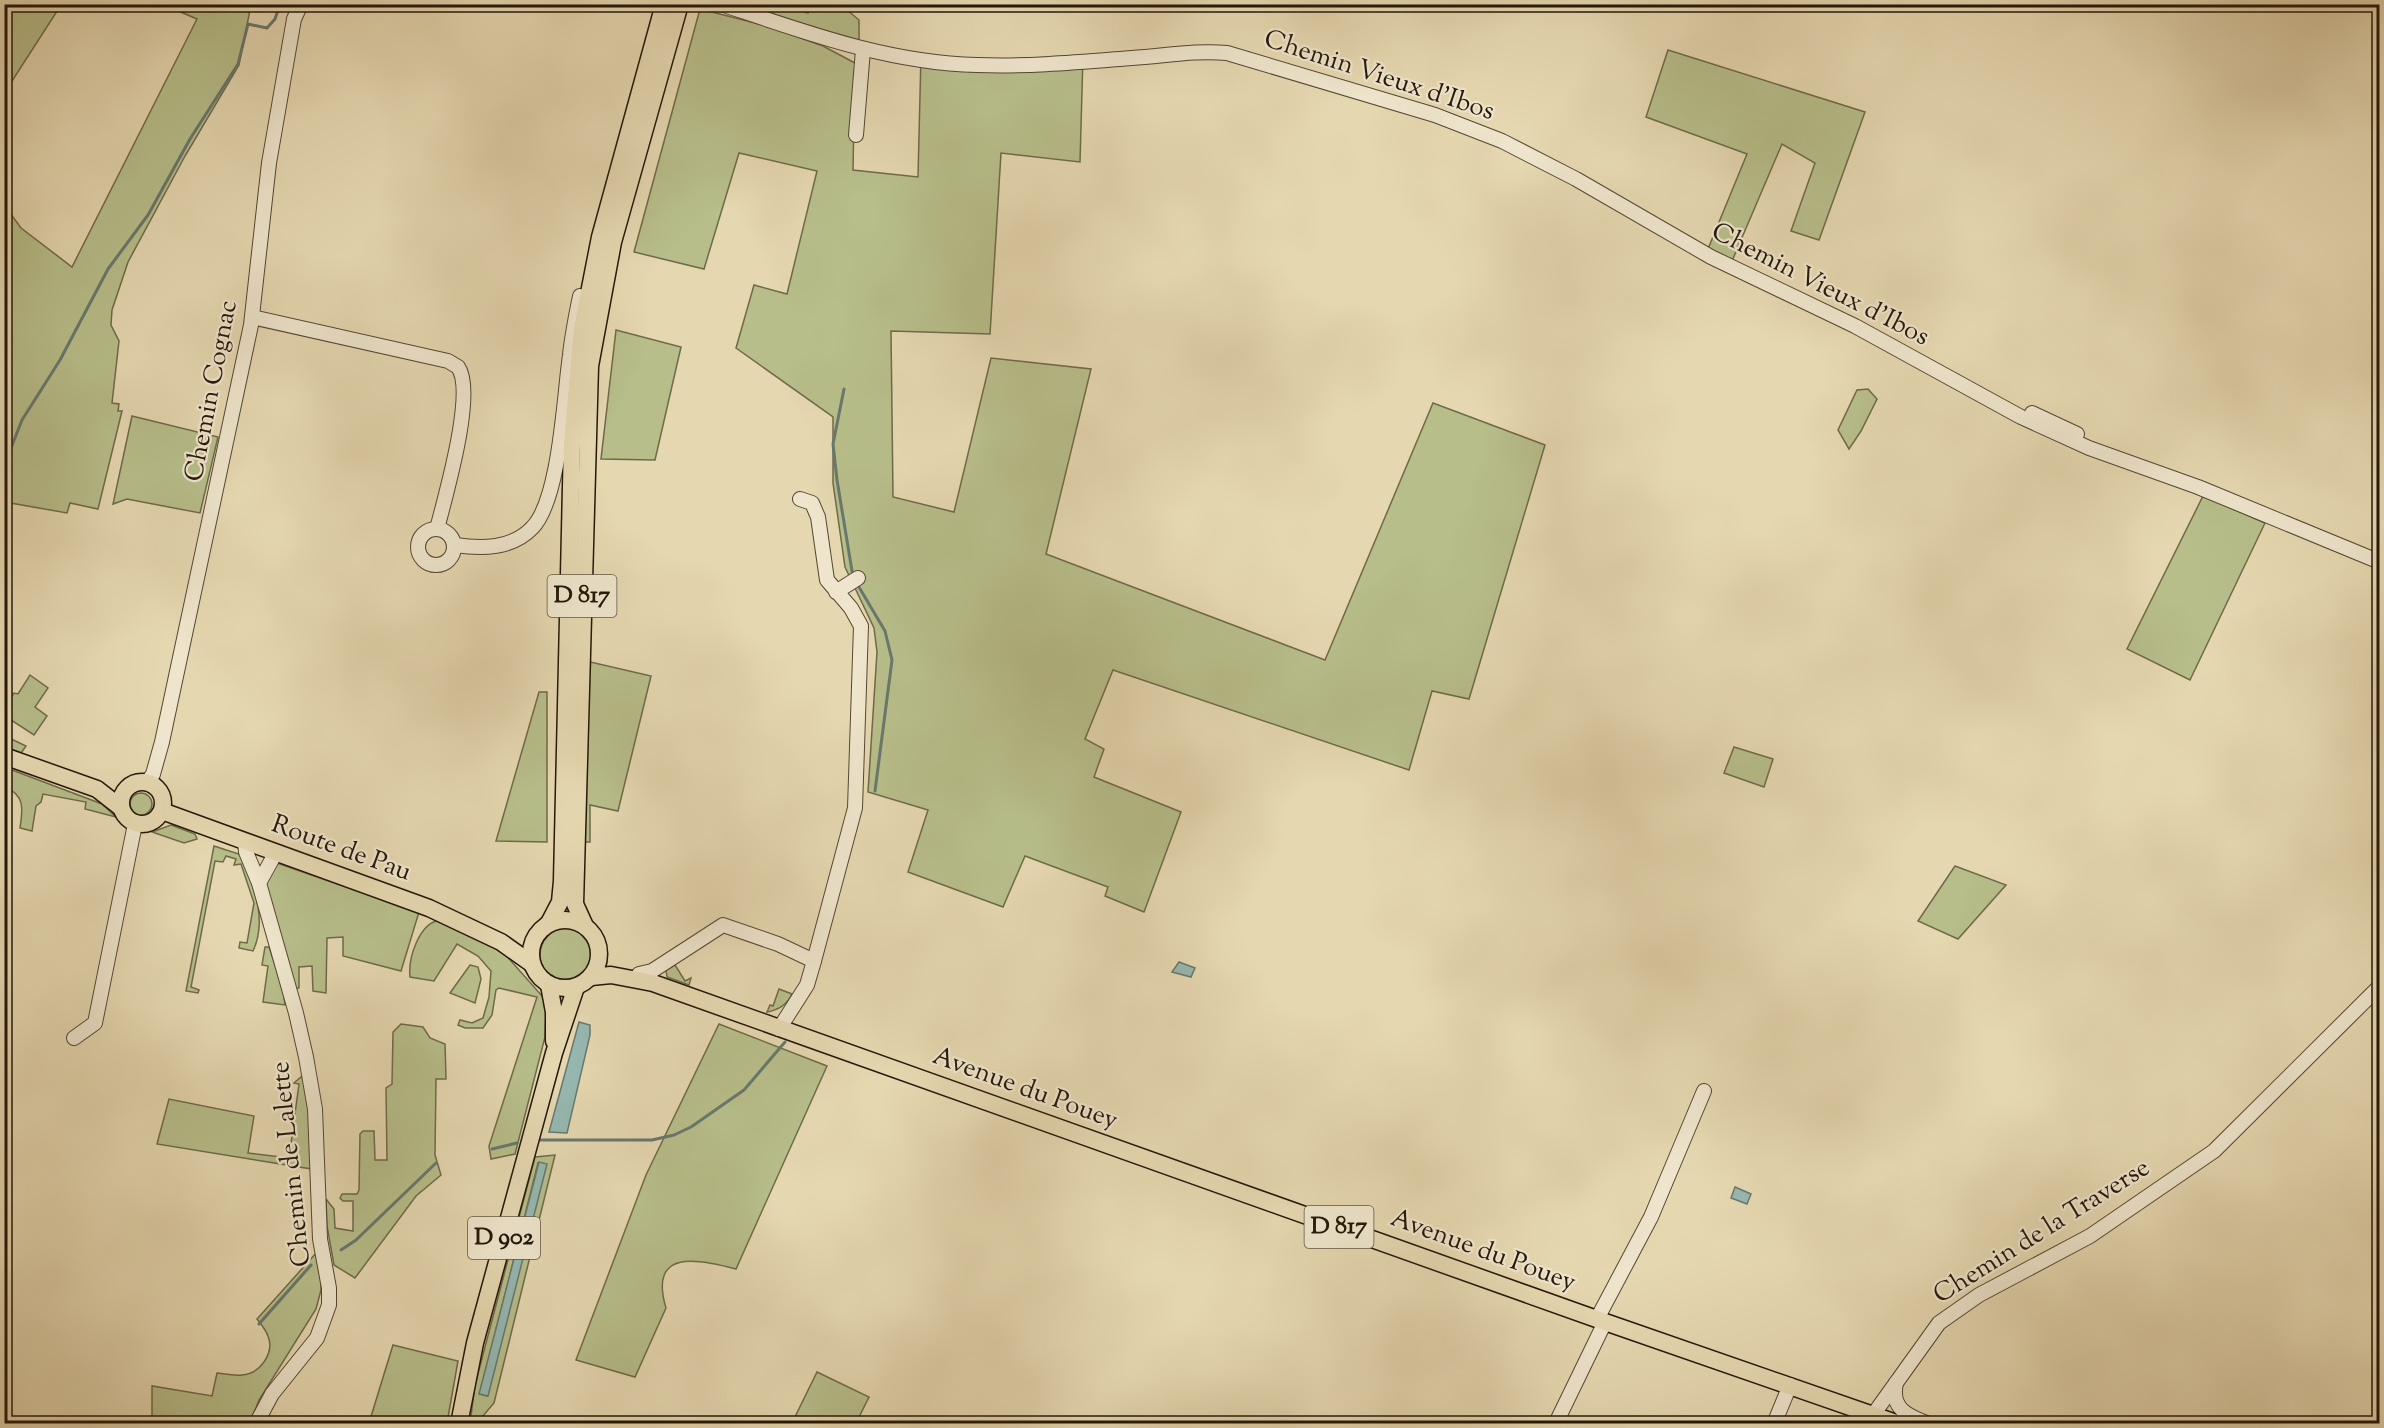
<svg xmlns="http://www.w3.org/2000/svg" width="2384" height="1428" font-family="'Sorts Mill Goudy',serif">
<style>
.green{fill:#b7be8a;stroke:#6e6a4a;stroke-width:1.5;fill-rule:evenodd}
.water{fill:#96b8b1;stroke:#68786e;stroke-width:1.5}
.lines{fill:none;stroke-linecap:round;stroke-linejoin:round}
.stream{stroke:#68786e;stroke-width:3}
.minor-casing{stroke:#544733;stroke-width:16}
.major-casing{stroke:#241709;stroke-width:19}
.minor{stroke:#eee5cc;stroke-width:14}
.major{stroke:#e5d7b0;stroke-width:16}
.labels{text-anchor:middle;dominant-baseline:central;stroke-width:4.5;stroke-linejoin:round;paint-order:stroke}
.shield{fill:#eee5cc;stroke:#615544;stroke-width:1.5}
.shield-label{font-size:24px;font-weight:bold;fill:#241709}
.street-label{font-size:26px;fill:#241709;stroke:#eee5cc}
</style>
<rect width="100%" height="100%" fill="#e5d7b0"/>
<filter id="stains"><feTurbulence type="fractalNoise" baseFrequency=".00333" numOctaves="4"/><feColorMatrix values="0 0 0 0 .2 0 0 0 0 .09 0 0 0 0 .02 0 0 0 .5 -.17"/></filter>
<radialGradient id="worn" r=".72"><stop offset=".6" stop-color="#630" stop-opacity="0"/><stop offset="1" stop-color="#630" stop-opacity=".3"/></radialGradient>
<g class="green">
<path d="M5 4 61 5 5 92 4 5Z"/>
<path d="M164 5H251L239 65 185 156 128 262 112 310 111 325 119 341 112 403 119 404 118 411H122L98 509 70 503 67 513 5 502V206L21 228 72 267 197 19Z"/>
<path d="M738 5H783L808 13 813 5H841L859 20V40L851 41Z"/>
<path d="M700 9 767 26 823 46 855 63 853 170 918 177 921 55 980 60 1083 56 1080 162 1001 153 990 334 891 331 893 497 954 512 991 358 1091 369 1046 554 1325 660 1433 403 1545 445 1469 699 1432 691 1409 770 1113 670 1085 739 1104 749 1094 777 1181 812 1144 912 1105 896 1108 887 1025 856 1003 907 908 872 928 810 868 792 877 652 874 628 845 567 833 483V417L736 348 754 285 787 294 817 171 739 153 704 269 634 252Z"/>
<path d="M1668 50 1865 112 1819 240 1791 231 1815 163 1782 144 1732 261 1708 249 1747 154 1646 117Z"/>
<path d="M616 330 681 347 655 460 601 459Z"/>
<path d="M1868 389 1877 399 1861 431 1849 449 1838 430 1857 390Z"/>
<path d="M132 416 218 437 200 513 127 499 113 504Z"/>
<path d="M2203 496 2265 523 2190 680 2127 649Z"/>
<path d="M586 661 651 676 618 811 590 805V842H583Z"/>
<path d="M30 675 48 688 35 707 47 716 34 735 5 716V706L14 693 18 694Z"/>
<path d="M539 692H547V842L496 841Z"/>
<path d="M5 736 26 746 21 753 5 747Z"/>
<path d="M1734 747 1773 759 1764 787 1724 773Z"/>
<path d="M4 767 102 804 116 817 85 809 86 802 43 794 41 802 36 806 32 831 20 828C23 809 25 795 5 787Z"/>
<circle cx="141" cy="804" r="11"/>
<path d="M171 825 195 834 197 839 184 843 152 832Z"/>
<path d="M214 846 242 855C253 885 268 919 253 951L239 948 240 942 247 943 254 903 241 864 234 865 236 859 226 856 223 862 215 861 191 987 199 990 198 993 186 991Z"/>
<path d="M274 862 419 912 401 971 343 956V937L327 938 326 993 313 991 312 966 299 967V988L295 989 265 885Z"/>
<path d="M1955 866 2006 885 1958 939 1918 921Z"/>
<path d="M440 920 502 951 543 997 546 1010 545 1037 515 1154 491 1159 489 1146 537 997 499 988 496 990 492 1015 483 1028H465L458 1025 460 1020 472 1023 483 1018 489 997 491 971 478 956 457 944 434 981 410 977C408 958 419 923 440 920Z"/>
<circle cx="567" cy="955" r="27"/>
<path d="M265 947H269L283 989 285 1005 263 1002 268 966 262 965Z"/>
<path d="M470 965 478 967 481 979 475 1003 450 993Z"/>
<path d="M675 965 685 981 691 978 689 985 667 977 666 970Z"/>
<path d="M779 989 792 994C787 1005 779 1010 767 1012L770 1005 773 1006Z"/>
<path d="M401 1024 423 1027 430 1038 445 1044 446 1079H436L435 1155 441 1175 416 1196 355 1278 334 1265 327 1226 326 1199 334 1209 335 1228 353 1231V1201H343L340 1198 342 1194H357L359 1190 360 1134 363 1131H374L375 1160H387L386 1088 392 1084 393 1032Z"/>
<path d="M719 1024 827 1066 736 1269C699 1259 648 1248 666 1308L635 1377 576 1360 646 1175Z"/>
<path d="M301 1077 305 1080 311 1111 312 1169 157 1144 169 1099 254 1116 248 1153 289 1158 299 1084 294 1083Z"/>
<path d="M555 1155 494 1403 477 1423 470 1424 475 1385 535 1157ZM538 1163 546 1165 487 1396 480 1394Z"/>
<path d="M317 1252 321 1269V1290L316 1309 259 1400 250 1423H152V1386L212 1396 217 1373C225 1374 234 1376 242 1375 259 1374 275 1354 268 1336 266 1330 261 1324 257 1319Z"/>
<path d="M393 1345 458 1361 447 1423H369Z"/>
<path d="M817 1372 869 1397 856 1423H792Z"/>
</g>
<g class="water">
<path d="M1179 962 1195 968 1191 977 1172 972Z"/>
<path d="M579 1022 590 1025V1035L567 1133 549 1132Z"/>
<path d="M539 1162 547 1164 488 1396 479 1394Z"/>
<path d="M1735 1187 1751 1194 1747 1204 1731 1198Z"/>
</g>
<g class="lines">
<g class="stream">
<path d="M844 389 833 444 837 480 853 577"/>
<path d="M4 466 22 420 60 360 108 269 148 215 190 139 238 64 248 24 267 28 275 19 280 4"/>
<path d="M856 582 885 631 892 660 875 791"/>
<path d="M540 1140H652L674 1135 691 1127 744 1090 785 1042"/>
<path d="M492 1149 517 1143"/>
<path d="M341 1250 356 1240 436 1163"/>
<path d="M259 1324 311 1265"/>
<path d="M192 1424 194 1418"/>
</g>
<defs>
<g id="minor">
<path d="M721 4C805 32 888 63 977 65 1028 67 1081 62 1132 58 1165 56 1195 50 1227 53L1435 115 1502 141 1576 179 1711 257 1855 326 2021 417 2089 448 2198 487 2380 562"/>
<path d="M856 135 863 50"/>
<path d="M252 317 448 361 458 367C476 392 445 497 437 529"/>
<path d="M2032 413 2077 434"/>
<path d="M800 499 812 503 818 517 827 580 851 608 861 626 855 808 814 961"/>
<circle cx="436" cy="547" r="18"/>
<path d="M455 545C482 549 512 549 532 528 560 500 564 396 570 355 572 335 576 316 580 296"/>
<path d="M836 592 858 578"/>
<path d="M147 783 153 774 162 742 251 325 269 163 294 19 301 4"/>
<path d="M245 842 246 852 259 883 296 1013 306 1057 315 1109 320 1239 329 1288V1305L317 1338 272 1394 256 1424"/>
<path d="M259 883 275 854"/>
<path d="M639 974 652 971 723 925 778 944 814 961 807 985 779 1029"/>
<path d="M74 1038 95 1023 135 824"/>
<path d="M1597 1319 1651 1217 1704 1091"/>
<path d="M1896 1383C1890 1409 1908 1416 1929 1424"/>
<path d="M1873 1415 1939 1323 1979 1295 2090 1236 2214 1151 2380 986"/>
<path d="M1557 1421 1605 1322"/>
<path d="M1774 1424 1790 1385"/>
</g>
<g id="major">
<path d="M4 756 97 789 120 807"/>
<circle cx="142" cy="803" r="21"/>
<path d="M162 811 429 908 501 942 532 964"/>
<circle cx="565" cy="954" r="34"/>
<path d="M549 923 560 902 562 881 572 443 582 329 600 237 664 4"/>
<path d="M585 926 575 904 590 366 613 242 680 4"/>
<path d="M591 977 611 975 653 983 1605 1322 1899 1424"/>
<path d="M549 985 554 1012V1041"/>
<path d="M459 1424 475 1343 554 1053 576 987"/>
</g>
</defs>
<use href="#minor" class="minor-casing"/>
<use href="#major" class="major-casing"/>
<use href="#minor" class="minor"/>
<use href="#major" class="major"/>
</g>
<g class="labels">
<g class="shield">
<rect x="547.5" y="575" width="69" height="42" rx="4.5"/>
<rect x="1304.5" y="1206" width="69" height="42" rx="4.5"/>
<rect x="468" y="1217" width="72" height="42" rx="4.5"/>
</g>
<g class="shield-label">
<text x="582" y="596">D 817</text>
<text x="1339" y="1227">D 817</text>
<text x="504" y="1238">D 902</text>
</g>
<g class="street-label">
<text transform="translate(1379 76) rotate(18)">Chemin Vieux d'Ibos</text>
<text transform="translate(1820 285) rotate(27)">Chemin Vieux d'Ibos</text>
<text transform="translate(212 391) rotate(-79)">Chemin Cognac</text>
<text transform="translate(341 849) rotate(20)">Route de Pau</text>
<text transform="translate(1025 1089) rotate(20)">Avenue du Pouey</text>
<text transform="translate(292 1164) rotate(-96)">Chemin de Lalette</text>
<text transform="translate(2042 1232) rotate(-32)">Chemin de la Traverse</text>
<text transform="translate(1483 1251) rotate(20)">Avenue du Pouey</text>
</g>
</g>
<rect width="2384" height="1428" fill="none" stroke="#e5d7b0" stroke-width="24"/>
<rect x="6" y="6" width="2372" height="1416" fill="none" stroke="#241709" stroke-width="3"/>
<rect x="12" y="12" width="2360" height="1404" fill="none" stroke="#241709" stroke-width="1.5"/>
<rect width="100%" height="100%" filter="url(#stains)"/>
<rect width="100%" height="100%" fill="url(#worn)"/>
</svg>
